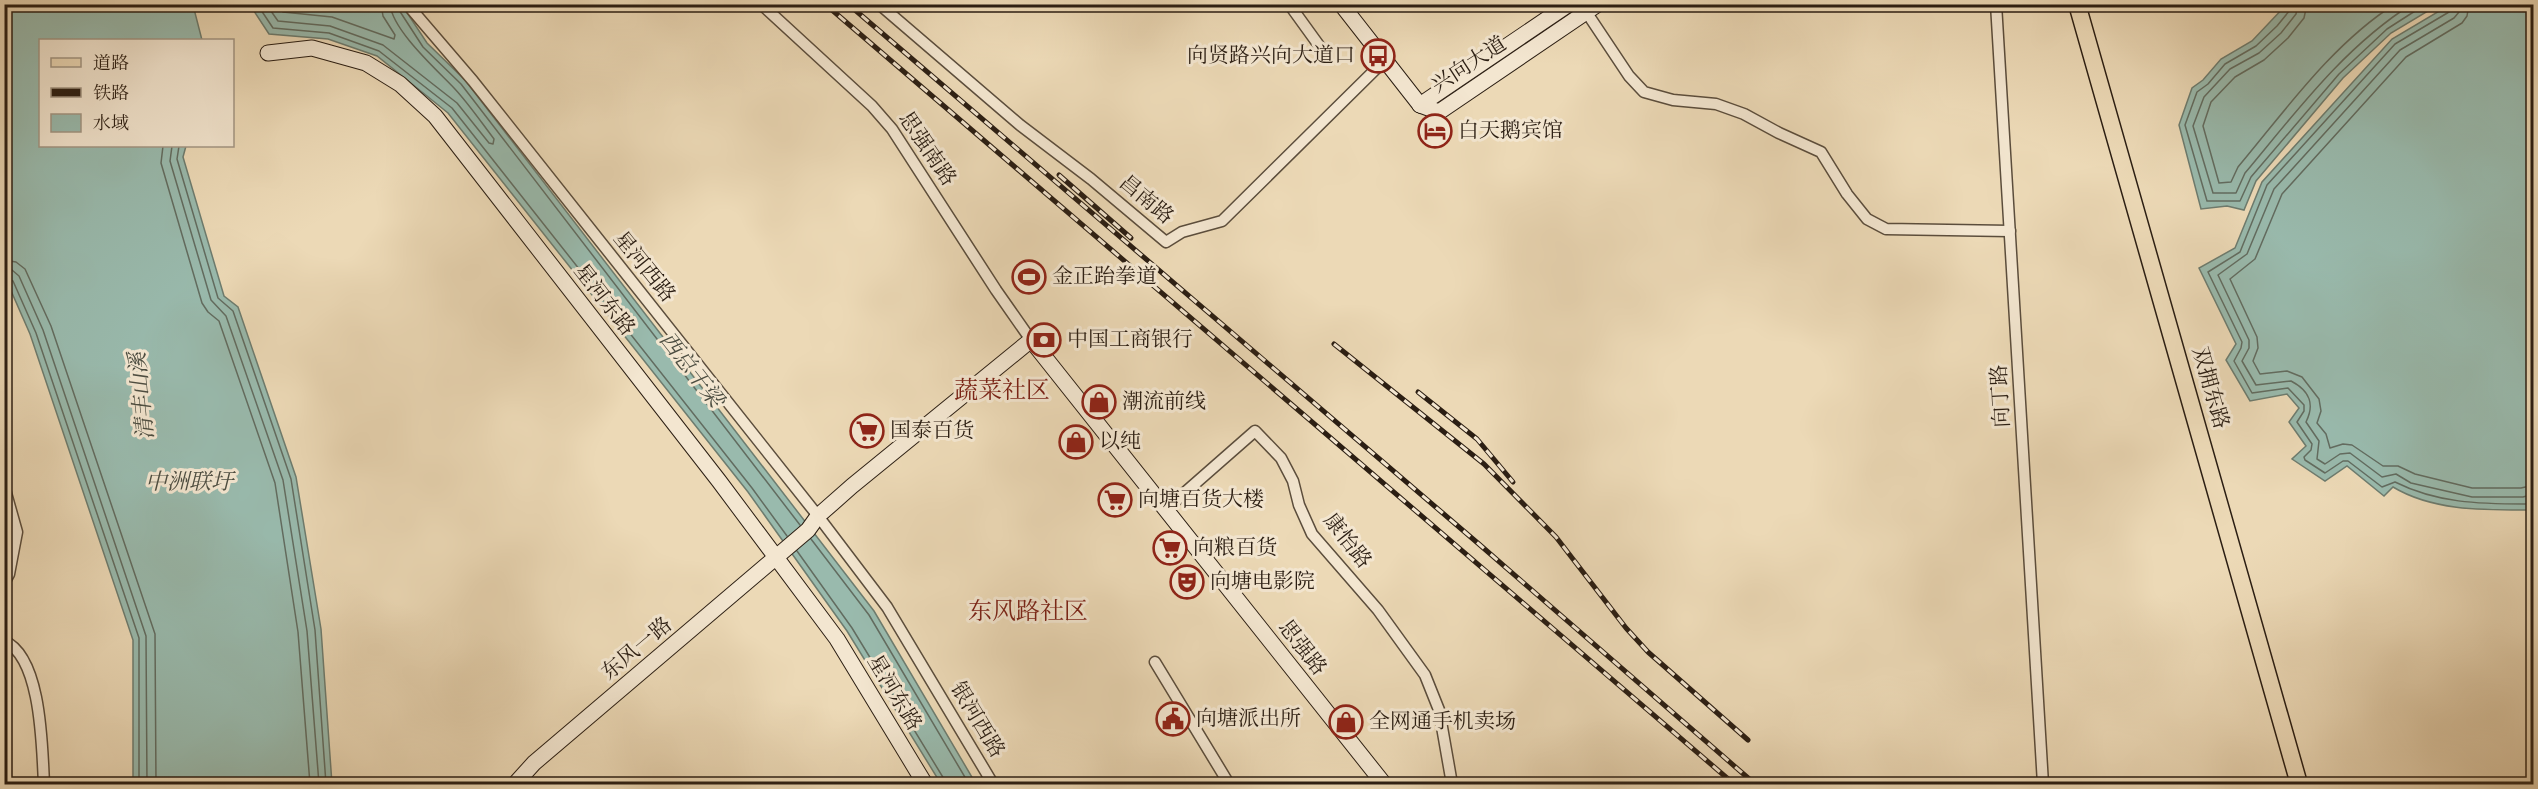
<svg xmlns="http://www.w3.org/2000/svg" width="2538" height="789" font-family="'IM FELL DW Pica','Noto Serif SC',serif">
<style>
.water{fill:#99baad;stroke:#6d7c6f;stroke-width:1.5}
.lines{fill:none;stroke-linecap:round;stroke-linejoin:round}
.shore{stroke:#626c60;stroke-width:1.5}
.street-casing{stroke:#5b4d3c;stroke-width:13}
.secondary-casing{stroke:#2b1e13;stroke-width:17}
.primary-casing{stroke:#2b1e13;stroke-width:19}
.street{stroke:#f3e6d0;stroke-width:10}
.secondary{stroke:#f3e6d0;stroke-width:15}
.primary{stroke:#ecd9b6;stroke-width:16}
.rail-casing{stroke:#2b1e13;stroke-width:5}
.rail{stroke:#f3e6d0;stroke-width:3;stroke-dasharray:9;stroke-linecap:butt}
.labels{text-anchor:middle;dominant-baseline:central;stroke-width:6;stroke-linejoin:round;paint-order:stroke}
.poi-label{font-size:21px;fill:#2b1e13;stroke:#f3e6d0;text-anchor:start}
.street-label{font-size:21px;fill:#2b1e13;stroke:#f3e6d0}
.water-label{font-size:22px;font-style:italic;fill:#4c4d41;stroke:#f3e6d0}
.quarter-label{font-size:24px;fill:#7a1f14;stroke:#f3e6d0}
</style>
<rect width="100%" height="100%" fill="#ecd9b6"/>
<filter id="stains"><feTurbulence type="fractalNoise" baseFrequency=".00333" numOctaves="4"/><feColorMatrix values="0 0 0 0 .2 0 0 0 0 .09 0 0 0 0 .02 0 0 0 .5 -.17"/></filter>
<radialGradient id="worn" r=".72"><stop offset=".6" stop-color="#630" stop-opacity="0"/><stop offset="1" stop-color="#630" stop-opacity=".3"/></radialGradient>
<g class="water">
<path d="M2287 4 2438 5 2391 33 2343 78 2256 181 2244 210 2227 206 2201 209 2179 125 2192 88 2203 80 2221 59 2252 41Z"/>
<path d="M2451 4 2533 5 2534 506 2529 510C2484 510 2433 511 2393 487L2384 496 2347 466 2325 481 2292 459 2306 446 2289 422 2299 408 2287 394 2250 401 2226 360 2236 344 2199 268 2235 248 2262 182 2392 39Z"/>
<path d="M4 5H193L202 40H40V146H186L183 157 224 296 238 307 296 477 321 629 332 784H133V640L30 334 5 277Z"/>
<path d="M250 5H402L427 43 465 80 874 611 976 784H941L847 631 748 492 448 113 377 56 328 39 269 34Z"/>
</g>
<g class="lines">
<g class="shore">
<path d="M257 4 273 28 329 33 379 51 452 108 752 488 787 536"/>
<path d="M266 4 278 21 330 26 383 45 457 103 489 143 493 144 494 139C481 122 469 104 454 88 437 70 392 30 390 4"/>
<path d="M277 4 283 12 332 17 394 39 395 35 383 16 381 4"/>
<path d="M398 4 399 10 423 47 461 84 800 525"/>
<path d="M2291 4 2290 10 2277 26 2256 46 2225 64 2208 84 2197 92 2185 125 2207 201H2240L2251 177 2339 74 2387 29 2426 4"/>
<path d="M2298 4 2296 14 2281 33 2259 53 2230 69 2204 97 2193 126 2213 193H2236L2245 173C2296 112 2344 47 2412 4"/>
<path d="M2307 4 2304 18 2288 38 2264 60 2235 77 2211 102 2203 126 2219 183 2231 182 2238 167C2285 111 2332 44 2395 4"/>
<path d="M2452 4 2449 12 2395 44 2267 185 2240 252 2208 272 2242 342 2241 348 2234 361 2252 393 2288 388 2304 405V411L2297 422 2312 444 2311 450 2304 457 2305 460 2325 473 2343 461H2348L2382 487 2395 482C2437 503 2479 504 2525 504L2534 502"/>
<path d="M2460 4 2459 12 2454 18 2400 50 2274 189 2247 254 2218 275 2249 340V348L2242 361 2256 385 2291 381C2310 391 2315 404 2306 422L2319 441 2317 459 2325 464 2340 454 2350 453 2382 477 2396 474 2411 483 2472 497H2523L2534 494"/>
<path d="M2469 4 2467 16 2462 23 2406 57 2282 194 2255 259 2230 279 2257 337 2258 348 2253 361 2260 374 2287 371 2302 377 2319 399 2321 411 2317 423 2326 434 2330 448 2343 444 2352 445 2383 466H2398L2415 474 2472 488H2521L2534 485"/>
<path d="M163 146 161 163 202 303 208 312 219 321 275 483 298 632 310 784"/>
<path d="M172 146 170 161 211 300 226 316 283 480 307 631 319 784"/>
<path d="M179 146 177 159 218 298 233 311 291 479 315 630 326 784"/>
<path d="M4 260 16 262 25 269 51 326 155 634 156 784"/>
<path d="M4 269 12 270 19 276 43 330 146 636 147 784"/>
<path d="M4 277 13 281 36 333 139 638V784"/>
<path d="M811 539 869 615 969 784"/>
<path d="M797 551 852 628 944 779 945 784"/>
</g>
<defs>
<g id="street">
<path d="M407 4 473 81 818 516 887 607 993 784"/>
<path d="M761 4 872 106 892 129 996 290 1031 340"/>
<path d="M879 4 1020 125 1091 179 1166 242 1182 232 1222 221 1384 61"/>
<path d="M1289 4 1323 51"/>
<path d="M1581 4 1629 76 1644 92 1673 100 1716 104 1744 114 1779 133 1821 152 1847 194 1867 219 1886 229 2010 231"/>
<path d="M1996 4 2043 784"/>
<path d="M4 486 17 532 9 574 4 583"/>
<path d="M1165 510 1255 431 1281 458 1293 481 1299 505 1312 534 1378 610 1425 675 1439 710 1452 784"/>
<path d="M4 641C42 657 42 749 44 784"/>
<path d="M1155 662 1229 784"/>
</g>
<g id="secondary">
<path d="M1341 4 1420 105"/>
<path d="M268 53 312 48 366 63 400 84 435 116 719 481 837 639 925 784"/>
<path d="M1420 105 1439 112 1598 4"/>
<path d="M1420 105 1569 4"/>
<path d="M515 784 534 763 808 530 818 516 852 486 1031 340 1384 784"/>
</g>
<path id="primary" d="M2077 4 2299 784"/>
</defs>
<use href="#street" class="street-casing"/>
<use href="#secondary" class="secondary-casing"/>
<use href="#primary" class="primary-casing"/>
<use href="#street" class="street"/>
<use href="#secondary" class="secondary"/>
<use href="#primary" class="primary"/>
<defs>
<g id="rail">
<path d="M825 4 1734 784"/>
<path d="M848 4 1480 545 1755 784"/>
<path d="M1059 175 1131 238"/>
<path d="M1334 344 1484 464 1556 537 1626 628 1648 652 1748 740"/>
<path d="M1418 392 1477 439 1513 482"/>
</g>
</defs>
<use href="#rail" class="rail-casing"/>
<use href="#rail" class="rail"/>
</g>
<defs>
<symbol id="bus-ring" viewBox="-11 -11 22 22"><circle r="9.5" fill="#f3e6d0" stroke="#8f2418" stroke-width="1.5"/><path d="M-5-6H5V4H4V6H2V4H-2V6H-4V4H-5ZM-3.5-4V0h7V-4ZM-3.5 1.2v1.5H-2V1.2ZM2 1.2v1.5H3.5V1.2Z" fill="#8f2418"/></symbol>
<symbol id="hotel-ring" viewBox="-11 -11 22 22"><circle r="9.5" fill="#f3e6d0" stroke="#8f2418" stroke-width="1.5"/><path d="M-6-4.5h1.5V1H6V5H4.5V3h-9V5H-6ZM-4 0a1.8 1.8 0 1 1 3.6 0ZM.5 0V-2.5h3Q6-2.5 6 0Z" fill="#8f2418"/></symbol>
<symbol id="stadium-ring" viewBox="-11 -11 22 22"><circle r="9.5" fill="#f3e6d0" stroke="#8f2418" stroke-width="1.5"/><path d="M0-5a6.5 5 0 1 0 0 10a6.5 5 0 1 0 0-10ZM-3.5-1.8h7v3.6h-7Z" fill="#8f2418"/></symbol>
<symbol id="bank-ring" viewBox="-11 -11 22 22"><circle r="9.5" fill="#f3e6d0" stroke="#8f2418" stroke-width="1.5"/><path d="M-6-4H6V4H-6ZM0-2.3a2.3 2.3 0 1 0 0 4.6a2.3 2.3 0 1 0 0-4.6Z" fill="#8f2418"/></symbol>
<symbol id="shop-ring" viewBox="-11 -11 22 22"><circle r="9.5" fill="#f3e6d0" stroke="#8f2418" stroke-width="1.5"/><path d="M-5-2.5h2.3a2.7 3.5 0 0 1 5.4 0H5L5.5 6h-11ZM-1.5-2.5h3a1.5 2.3 0 0 0-3 0Z" fill="#8f2418"/></symbol>
<symbol id="supermarket-ring" viewBox="-11 -11 22 22"><circle r="9.5" fill="#f3e6d0" stroke="#8f2418" stroke-width="1.5"/><path d="M-6-5.5h2.5l.6 2H6L4.5 2H-2.5L-4.4-4H-6ZM-1.5 3.2a1.3 1.3 0 1 0 .1 0ZM3 3.2a1.3 1.3 0 1 0 .1 0Z" fill="#8f2418"/></symbol>
<symbol id="theatre-ring" viewBox="-11 -11 22 22"><circle r="9.5" fill="#f3e6d0" stroke="#8f2418" stroke-width="1.5"/><path d="M-5-5.5Q0-4 5-5.5V0Q5 5 0 6Q-5 5-5 0ZM-3.3-2.5H-1v1.5H-3.3ZM1-2.5H3.3v1.5H1ZM-2.8 1Q0 5.5 2.8 1Z" fill="#8f2418"/></symbol>
<symbol id="civic-ring" viewBox="-11 -11 22 22"><circle r="9.5" fill="#f3e6d0" stroke="#8f2418" stroke-width="1.5"/><path d="M-.6-6.5H3V-4.5H.6V-3L4-1V1h2V6H-6V1h2V-1L-.6-3ZM-1.2 2.5V6h2.4V2.5Z" fill="#8f2418"/></symbol>
</defs>
<g fill-rule="evenodd">
<use href="#bus-ring" x="1359" y="37" width="38" height="38"/>
<use href="#hotel-ring" x="1416" y="112" width="38" height="38"/>
<use href="#stadium-ring" x="1010" y="258" width="38" height="38"/>
<use href="#bank-ring" x="1025" y="321" width="38" height="38"/>
<use href="#shop-ring" x="1080" y="383" width="38" height="38"/>
<use href="#supermarket-ring" x="848" y="412" width="38" height="38"/>
<use href="#shop-ring" x="1057" y="423" width="38" height="38"/>
<use href="#supermarket-ring" x="1096" y="481" width="38" height="38"/>
<use href="#supermarket-ring" x="1151" y="529" width="38" height="38"/>
<use href="#theatre-ring" x="1168" y="563" width="38" height="38"/>
<use href="#civic-ring" x="1154" y="700" width="38" height="38"/>
<use href="#shop-ring" x="1327" y="703" width="38" height="38"/>
</g>
<g class="labels">
<g class="poi-label">
<text x="1355" y="56" text-anchor="end">向贤路兴向大道口</text>
<text x="1458" y="131">白天鹅宾馆</text>
<text x="1052" y="277">金正跆拳道</text>
<text x="1067" y="340">中国工商银行</text>
<text x="1122" y="402">潮流前线</text>
<text x="890" y="431">国泰百货</text>
<text x="1099" y="442">以纯</text>
<text x="1138" y="500">向塘百货大楼</text>
<text x="1193" y="548">向粮百货</text>
<text x="1210" y="582">向塘电影院</text>
<text x="1196" y="719">向塘派出所</text>
<text x="1369" y="722">全网通手机卖场</text>
</g>
<g class="street-label">
<text transform="translate(1469 65) rotate(-33)">兴向大道</text>
<text transform="translate(927 149) rotate(56)">思强南路</text>
<text transform="translate(1146 200) rotate(40)">昌南路</text>
<text transform="translate(644 267) rotate(51)">星河西路</text>
<text transform="translate(604 300) rotate(52)">星河东路</text>
<text transform="translate(2210 388) rotate(74)">双拥东路</text>
<text transform="translate(2001 396) rotate(-93)">向丁路</text>
<text transform="translate(1347 541) rotate(52)">康怡路</text>
<text transform="translate(1302 648) rotate(52)">思强路</text>
<text transform="translate(637 649) rotate(-40)">东风一路</text>
<text transform="translate(894 693) rotate(59)">星河东路</text>
<text transform="translate(977 720) rotate(59)">银河西路</text>
</g>
<g class="water-label">
<text transform="translate(691 370) rotate(52)">西总干梁</text>
<text transform="translate(142 396) rotate(-96)">清丰山溪</text>
<text x="189" y="482">中洲联圩</text>
</g>
<g class="quarter-label">
<text x="1002" y="391">蔬菜社区</text>
<text x="1028" y="612">东风路社区</text>
</g>
</g>
<rect width="2538" height="789" fill="none" stroke="#ecd9b6" stroke-width="24"/>
<rect x="6" y="6" width="2526" height="777" fill="none" stroke="#2b1e13" stroke-width="3"/>
<rect x="12" y="12" width="2514" height="765" fill="none" stroke="#2b1e13" stroke-width="1.5"/>
<rect x="39" y="39" width="195" height="108" fill="#f3e6d0" stroke="#a39684" stroke-width="1.5"/>
<rect x="51" y="58" width="30" height="9" fill="#ecd9b6" stroke="#a39684" stroke-width="1.5"/>
<text x="93" y="69" font-size="18" fill="#2b1e13">道路</text>
<rect x="51" y="88" width="30" height="9" fill="#2b1e13" stroke="#a39684" stroke-width="1.5"/>
<text x="93" y="99" font-size="18" fill="#2b1e13">铁路</text>
<rect x="51" y="114" width="30" height="18" fill="#99baad" stroke="#a39684" stroke-width="1.5"/>
<text x="93" y="129" font-size="18" fill="#2b1e13">水域</text>
<rect width="100%" height="100%" filter="url(#stains)"/>
<rect width="100%" height="100%" fill="url(#worn)"/>
</svg>
